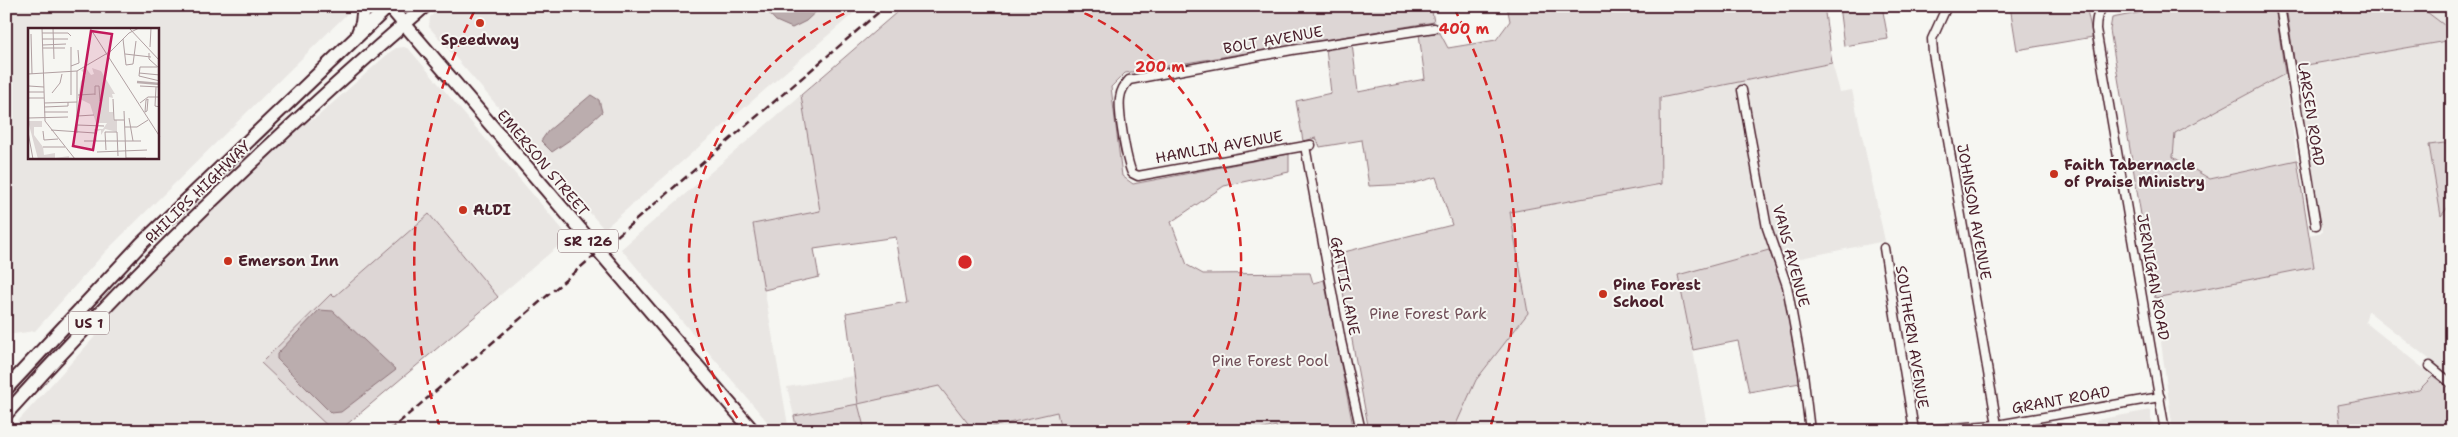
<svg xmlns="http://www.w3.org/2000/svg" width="2458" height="437" font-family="'Shantell Sans',sans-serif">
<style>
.built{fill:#e9e6e3;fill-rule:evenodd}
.green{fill:#ddd6d5;stroke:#947a80}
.water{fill:#bbadae;stroke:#8e747a}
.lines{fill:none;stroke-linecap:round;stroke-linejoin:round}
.minor-casing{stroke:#4a1f2b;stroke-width:11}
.primary-casing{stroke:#4a1f2b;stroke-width:16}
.minor{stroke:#f6f6f2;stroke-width:8}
.primary{stroke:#f6f6f2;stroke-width:12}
.rail{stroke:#4a1f2b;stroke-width:2.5;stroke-dasharray:8 4;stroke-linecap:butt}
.ring{fill:none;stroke:#d62828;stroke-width:2.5;stroke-dasharray:9 6}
.poi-dot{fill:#c8321e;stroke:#f6f6f2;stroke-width:2}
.labels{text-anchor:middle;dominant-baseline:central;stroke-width:4;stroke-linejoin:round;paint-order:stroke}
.shield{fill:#f6f6f2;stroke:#7e6067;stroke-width:1}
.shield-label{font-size:14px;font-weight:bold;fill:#4a1f2b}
.poi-label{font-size:15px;font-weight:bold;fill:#4a1f2b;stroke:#f6f6f2;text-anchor:start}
.street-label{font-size:15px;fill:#4a1f2b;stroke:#f6f6f2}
.park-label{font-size:15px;fill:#6f4d56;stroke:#f6f6f2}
.inset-river{fill:none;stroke:#bbadae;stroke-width:2.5}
.inset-road{fill:none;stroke:#b1a0a2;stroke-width:1}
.view{fill:#c2185b;fill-opacity:0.15;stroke:#c2185b;stroke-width:2.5}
.inset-edge{fill:none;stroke:#4a1f2b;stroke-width:2.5}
.centre{fill:#d62828;stroke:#f6f6f2;stroke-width:2.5}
.ring-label{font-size:15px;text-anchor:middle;font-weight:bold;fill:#d62828;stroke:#f6f6f2;stroke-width:4;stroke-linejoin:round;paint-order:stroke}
</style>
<rect width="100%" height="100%" fill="#f6f6f2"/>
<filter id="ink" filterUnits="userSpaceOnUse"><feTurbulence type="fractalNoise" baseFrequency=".02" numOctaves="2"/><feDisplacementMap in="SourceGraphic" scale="10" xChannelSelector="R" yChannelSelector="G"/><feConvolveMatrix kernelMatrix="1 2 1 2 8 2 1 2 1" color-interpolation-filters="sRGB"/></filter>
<g filter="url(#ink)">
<g class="built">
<path d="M6 6H354V7L106 251 35 331 6 335ZM29 29H158V158H29Z"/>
<path d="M442 6H862L604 229 429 27 430 17Z"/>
<path d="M2419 6H2452V31Z"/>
<path d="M2452 40V142L2429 146 2441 215 2452 202V377L2368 311 2365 322 2433 376 2420 390 2338 405 2341 431H2173L2155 298 2314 267 2308 235 2323 232 2295 67Z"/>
<path d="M404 47 409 49 569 237 498 297 429 214 334 297 331 294 261 363 333 431H9L111 319 110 313 297 127 317 117 390 52 396 48Z"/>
<path d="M1832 63 1840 92 1852 90 1885 241 1786 261 1774 236 1747 86 1738 89 1769 250 1679 275 1708 431H1453L1476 380 1528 313 1510 212 1661 184 1659 98Z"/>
<path d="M2285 74 2297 160 2210 179 2173 157 2175 133Z"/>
<path d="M801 95 820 211 753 224 789 431H775L621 249Z"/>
<path d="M854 376 858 404 939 386 974 431H865L858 404 794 416 787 387Z"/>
<path d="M2151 410V419L2156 431H2098L2096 420Z"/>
<path d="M1057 412 1061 431H980Z"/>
</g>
<g class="green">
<path d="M904 6H1431L1434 22 1125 73 1111 87 1122 176 1133 184 1289 154V172L1224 186 1171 222 1187 265 1203 274 1310 273 1313 283 1324 280 1354 431H1277L1276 426 1257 431H1061L1057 412 974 431 939 386 858 404 865 431H797L794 416 858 404 846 313 907 302 896 237 814 249 819 277 764 290 753 224 820 211 801 95Z"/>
<path d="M1507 6H1824L1832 63 1660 98 1661 184 1510 212 1528 313 1476 380 1453 431H1369L1336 254 1452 225 1436 177 1411 184 1369 186 1362 140 1320 147 1316 138 1303 141 1296 101 1331 93 1326 49 1352 44 1358 92 1425 79 1419 34 1440 33 1448 48 1496 40 1510 21Z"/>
<path d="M1839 6H1882L1888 39 1844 46Z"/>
<path d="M2010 6H2086L2093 37 2017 50Z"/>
<path d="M2173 6H2275L2285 74 2175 133 2173 157 2210 179 2297 160 2314 267 2155 298 2110 30 2112 18Z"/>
<path d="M2286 6H2419L2452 31V40L2295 67Z"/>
<path d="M2452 142V202L2441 216 2429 145Z"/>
<path d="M429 214 498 297 339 431H333L261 363 331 294 334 297Z"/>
<path d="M1769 250 1782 283 1800 383 1749 392 1738 341 1693 350 1678 275Z"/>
<path d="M2433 376 2452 390V414L2439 431H2341L2338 405 2419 390Z"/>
</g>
<g class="water">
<path d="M762 6H822L806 21 792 28 776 21Z"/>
<path d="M591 95 599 100 602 112 574 137 552 152 541 141 548 131Z"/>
<path d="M319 310 333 311 396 370 341 412 331 413 277 359V354Z"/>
</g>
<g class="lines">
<defs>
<g id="minor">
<path d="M1947 6 1932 39 1933 53 1997 425"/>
<path d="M2104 6C2097 12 2096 20 2096 29L2165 431"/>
<path d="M2280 6 2316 225"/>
<path d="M1742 90 1767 228 1787 286 1803 373 1810 431"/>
<path d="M1311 145 1138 176 1132 173C1126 159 1118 112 1120 98 1121 90 1124 86 1129 80L1292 50 1434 28"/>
<path d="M1305 146 1341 341 1361 431"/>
<path d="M1884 248 1914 430"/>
<path d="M2430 366 2452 384"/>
<path d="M1907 431 1997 425 2160 397"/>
</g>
<g id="primary">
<path d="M389 6 753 431"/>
<path d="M358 33 362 23 364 6"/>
<path d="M6 389 142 243 389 6"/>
<path d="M6 414C137 268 277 134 425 6"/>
</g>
</defs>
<use href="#minor" class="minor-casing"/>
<use href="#primary" class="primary-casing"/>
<use href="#minor" class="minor"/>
<use href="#primary" class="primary"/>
<path class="rail" d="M389 431 886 6"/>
</g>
</g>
<g class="ring">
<path d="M746 430A276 276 0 0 1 859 7M1071 7A276 276 0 0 1 1184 430"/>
<path d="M440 428A551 551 0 0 1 476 8M1454 8A551 551 0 0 1 1490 428"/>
</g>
<g class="poi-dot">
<circle cx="480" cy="23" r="5"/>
<circle cx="2054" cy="174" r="5"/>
<circle cx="463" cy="210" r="5"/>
<circle cx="228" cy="261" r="5"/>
<circle cx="1603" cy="294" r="5"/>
</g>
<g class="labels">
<g class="shield">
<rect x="558" y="229.5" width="60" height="23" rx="4"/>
<rect x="69" y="311.5" width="40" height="23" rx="4"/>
</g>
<g class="shield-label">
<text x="588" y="241">SR 126</text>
<text x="89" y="323">US 1</text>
</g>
<g class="poi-label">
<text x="480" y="40" text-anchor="middle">Speedway</text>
<text x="2064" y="165">Faith Tabernacle<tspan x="2064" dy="17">of Praise Ministry</tspan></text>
<text x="473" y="210">ALDI</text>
<text x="238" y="261">Emerson Inn</text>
<text x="1613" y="285">Pine Forest<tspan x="1613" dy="17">School</tspan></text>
</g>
<g class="street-label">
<text transform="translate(1273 40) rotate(-10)">BOLT AVENUE</text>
<text transform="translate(2311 114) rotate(81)">LARSEN ROAD</text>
<text transform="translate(1219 147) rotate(-10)">HAMLIN AVENUE</text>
<text transform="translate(543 163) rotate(50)">EMERSON STREET</text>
<text transform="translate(198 192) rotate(-44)">PHILIPS HIGHWAY</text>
<text transform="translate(1974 212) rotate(80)">JOHNSON AVENUE</text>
<text transform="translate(1791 256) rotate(75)">VANS AVENUE</text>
<text transform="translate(2153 277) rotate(80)">JERNIGAN ROAD</text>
<text transform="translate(1345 286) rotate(79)">GATTIS LANE</text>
<text transform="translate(1912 337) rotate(81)">SOUTHERN AVENUE</text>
<text transform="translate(2061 400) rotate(-10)">GRANT ROAD</text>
</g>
<g class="park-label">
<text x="1428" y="314">Pine Forest Park</text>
<text x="1270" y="361">Pine Forest Pool</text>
</g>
</g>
<g transform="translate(28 28)">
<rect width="131" height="131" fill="#f6f6f2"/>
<path d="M58 40 63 47 66 46 64 40 73 43 87 66H84L85 70 81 69V84H85V92H81H89V104L77 101 73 107V102L66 104V101H75L79 95H68L62 76 50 70 53 53 58 47 53 42ZM0 93H14V99H6V107L15 119 16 127 27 125V130L41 128V131H10Z" fill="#ddd6d5"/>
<path class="inset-river" d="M109 54 132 56"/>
<path class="inset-road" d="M14 0 17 93 47 131M25 0 26 31M62 0 132 109M101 0 132 33M14 5H40L43 8M3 6 4 46M14 11H40M95 11 98 37 105 36 108 13M14 17 38 16M122 19 123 0M15 20H37M121 25V31L132 41M97 26 123 29M43 38 51 35 50 22M129 39H112L111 48 132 53M111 45 132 47M0 46 49 43 83 23 101 5 111 0M1 58 16 59M112 58 131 59M128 59 127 78 132 79M0 64H16M24 65 32 55 34 46M43 67V19M50 67 67 66M67 67V58H71L72 73M0 70H16M85 71 86 92H96M120 71 119 83 117 84 118 72ZM16 75 49 74M112 75 120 69H132M16 79 40 78V74M96 83 98 131M16 84H40M49 88 66 87M0 90 40 89M101 90 105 113M49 97 76 98M97 99H109L120 92M23 102 67 105 68 113M15 103 16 112 30 111M0 104 5 131M49 105V43M56 113H113M15 119H37M78 122 77 104H89L90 128M69 124 119 122M98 130H118"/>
<path class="view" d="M63 3 84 6 65 122 45 118Z"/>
<rect width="131" height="131" class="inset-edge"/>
</g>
<circle cx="965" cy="262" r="8" class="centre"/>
<g class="ring-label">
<text x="1464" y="34">400 m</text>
<text x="1160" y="72">200 m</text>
</g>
<rect width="2458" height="437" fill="none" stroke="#f6f6f2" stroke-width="25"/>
<rect x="12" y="12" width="2433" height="412" fill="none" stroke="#4a1f2b" stroke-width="2" filter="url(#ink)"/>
</svg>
